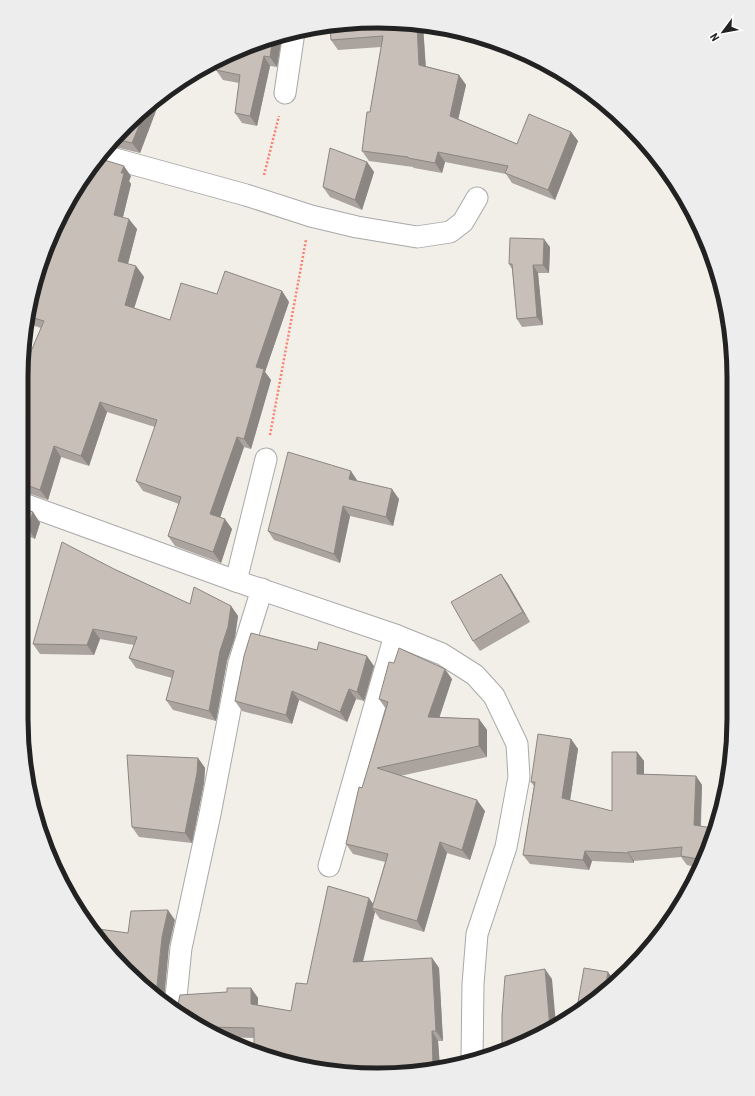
<svg xmlns="http://www.w3.org/2000/svg" width="755" height="1096" font-family="'Roboto Condensed',sans-serif">
<style>
.lines{fill:none;stroke-linecap:round;stroke-linejoin:round}
.street-casing{stroke:#a9a9a9;stroke-width:23}
.path{stroke:#fa8072;stroke-width:2.5;stroke-dasharray:2 2;stroke-linecap:butt}
.street{stroke:#fff;stroke-width:21}
.wall{fill:#aba49e}
.shaded-wall{fill:#8b8681}
.building{fill:#c7bfb8;stroke:#8b8681}
.rim{fill:none;stroke:#222;stroke-width:5}
</style>
<rect width="100%" height="100%" fill="#f2efe9"/>
<g class="lines">
<defs>
<g id="street">
<path d="M285 93 294 32"/>
<path d="M104 156 246 195 311 216 357 227 417 237 450 232 463 222 477 198"/>
<path d="M21 503 236 581 395 635 442 654 475 675 494 696 517 744 519 777 506 847 477 934 473 984 472 1060"/>
<path d="M236 581 266 459"/>
<path d="M329 866 395 635"/>
<path d="M175 1007 181 948 210 814 239 663 262 589"/>
</g>
</defs>
<use href="#street" class="street-casing"/>
<g class="path">
<path d="M264 175 279 116"/>
<path d="M270 435 306 240"/>
</g>
<use href="#street" class="street"/>
</g>
<g class="wall">
<path d="M378 21 423 26 426 66 459 75 466 85 458 119 517 144 571 132 578 141 555 200 512 183 506 174 445 162 442 173 414 168 413 167 369 161 362 151 370 112 381 47 338 50 331 40Z"/>
<path d="M282 36 277 67 270 66 257 126 242 123 235 113 239 83 223 80 216 70 242 54 243 48Z"/>
<path d="M162 95 140 153 111 146 126 125Z"/>
<path d="M367 162 374 172 362 210 330 197 323 187Z"/>
<path d="M131 176 129 181 131 184 123 217 137 229 128 264 136 266 144 277 134 308 170 320 217 294 282 291 289 302 265 372 271 380 251 449 244 447 220 517 232 529 221 563 175 546 168 536 179 504 143 491 136 481 155 427 107 412 89 466 61 457 48 500 25 492 21 491V377L23 370 41 328 26 323 28 308Z"/>
<path d="M550 247 549 273H538L543 325 522 327 517 319 512 269 509 264Z"/>
<path d="M357 480V481L399 499 393 526 350 516 340 563 274 540 268 531Z"/>
<path d="M21 508 33 512 40 523 35 539 21 533Z"/>
<path d="M114 569 190 604 231 606 238 616 235 637 227 661 216 721 173 710 166 700 172 678 136 668 129 658 134 645 100 639 94 655 40 654 33 644Z"/>
<path d="M501 574 508 584 530 622 480 651 473 641Z"/>
<path d="M374 666 364 701 356 699 347 722 299 700 292 724 242 711 235 701Z"/>
<path d="M452 679 439 717 479 719 487 730V757L400 776 485 811 470 860 447 853 424 932 380 919 375 912 363 962 432 958 439 968 443 1041H438L440 1068 331 1072 254 1038 224 1037 175 1007 227 992 251 988 258 998V1005L291 1011 307 984 373 904 385 862 353 854 346 844 386 709 379 699Z"/>
<path d="M571 739 578 749 570 800 612 811 637 752 644 761V774L696 776 702 785 701 826 714 831 707 855 700 868 687 865 681 857 634 861V863L592 861 589 870 530 864 523 855 534 786 531 782Z"/>
<path d="M198 758 205 768 204 783 192 843 139 837 132 827Z"/>
</g>
<g class="shaded-wall">
<path d="M417 25 423 26 426 74 419 65Z"/>
<path d="M282 36 277 67 270 57 273 38Z"/>
<path d="M264 56 270 66 257 126 250 116Z"/>
<path d="M459 75 466 85 457 125 450 116Z"/>
<path d="M162 95 140 153 132 143 146 109Z"/>
<path d="M571 132 578 141 555 200 548 190Z"/>
<path d="M438 152 445 162 442 173 435 163Z"/>
<path d="M367 162 374 172 362 210 355 200Z"/>
<path d="M124 166 131 176 129 181 131 184 121 225 114 215 121 173Z"/>
<path d="M129 219 137 229 126 271 118 261Z"/>
<path d="M544 239 550 247 549 273 543 265Z"/>
<path d="M533 265 538 273 543 325 537 317Z"/>
<path d="M136 266 144 277 132 315 125 305Z"/>
<path d="M282 291 289 302 265 372 271 380 251 449 244 439 256 367Z"/>
<path d="M100 402 107 412 89 466 81 456Z"/>
<path d="M237 437 244 447 218 524 210 514Z"/>
<path d="M54 446 61 457 48 500 40 490Z"/>
<path d="M351 471 357 480 355 489 349 479Z"/>
<path d="M392 489 399 499 393 526 386 517Z"/>
<path d="M343 506 350 516 340 563 334 554Z"/>
<path d="M33 512 40 523 35 539 28 528Z"/>
<path d="M225 519 232 529 221 563 213 552Z"/>
<path d="M501 574 508 584 530 622 523 612Z"/>
<path d="M231 606 238 616 235 637 227 661 216 721 209 711 220 651Z"/>
<path d="M93 629 100 639 94 655 87 645Z"/>
<path d="M367 656 374 666 364 701 357 692Z"/>
<path d="M445 669 452 679 436 728 428 717Z"/>
<path d="M349 689 356 699 347 722 340 712Z"/>
<path d="M292 691 299 700 292 724 286 715Z"/>
<path d="M479 719 487 730V757L479 746Z"/>
<path d="M571 739 578 749 569 807 562 798Z"/>
<path d="M637 752 644 761V784L637 774Z"/>
<path d="M198 758 205 768 204 783 192 843 185 833Z"/>
<path d="M696 776 702 785 700 835 694 825Z"/>
<path d="M477 800 485 811 470 860 462 850Z"/>
<path d="M712 828 714 831 712 837Z"/>
<path d="M440 842 447 853 424 932 417 921Z"/>
<path d="M585 851 592 861 589 870 583 860Z"/>
<path d="M628 852 634 861V863L628 853Z"/>
<path d="M369 898 376 908H372L375 912 360 972 353 962Z"/>
<path d="M168 910 175 920 169 947 164 1000 156 995 162 937Z"/>
<path d="M432 958 439 968 443 1041 436 1031Z"/>
<path d="M545 969 552 979 556 1024 550 1028Z"/>
<path d="M608 972 615 981 605 988Z"/>
<path d="M251 988 258 998V1014L251 1004Z"/>
<path d="M432 1031 438 1041 440 1068 435 1069 433 1066Z"/>
</g>
<g class="building">
<path d="M378 21 417 25 419 65 459 75 450 116 517 144 529 114 571 132 548 190 505 173 508 166 438 152 435 163 408 158V157L362 151 367 112H370L383 36 331 40 330 26Z"/>
<path d="M273 38 270 57 264 56 250 116 235 113 240 75 216 70 218 60 234 52 242 54 243 48Z"/>
<path d="M146 109 132 143 116 139 126 125Z"/>
<path d="M330 148 367 162 355 200 323 187Z"/>
<path d="M101 159 124 166 121 173H124L114 215 129 219 118 261 136 266 125 305 170 320 181 283 217 294 225 271 282 291 256 367 264 369 244 439 237 437 210 514 225 519 213 552 168 536 181 497 136 481 157 420 100 402 81 456 54 446 40 490 21 483V377L22 369 23 370 44 321 27 316 28 308 58 220Z"/>
<path d="M510 238 544 239 543 265H533L537 317 517 319 512 264H509Z"/>
<path d="M288 452 351 471 349 479 392 489 386 517 343 506 334 554 268 531Z"/>
<path d="M21 508 33 512 28 528 21 526Z"/>
<path d="M62 542 114 569 190 604 194 587 231 606 228 627 220 651 209 711 166 700 174 671 129 658 137 637 93 629 87 645 33 644Z"/>
<path d="M501 574 523 612 473 641 451 602Z"/>
<path d="M251 633 317 650 319 642 367 656 357 692 349 689 340 712 292 691 286 715 235 701 244 656Z"/>
<path d="M399 648 445 669 428 717 479 719V746L377 768 477 800 462 850 440 842 417 921 372 908 388 854 346 844 359 787 362 788 388 702 379 699 389 662 394 663Z"/>
<path d="M538 734 571 739 562 798 612 811V752H637V774L696 776 694 825 712 828V837L710 844 707 855 704 860 681 856 682 847 628 852V853L585 851 583 860 523 855 535 782H531Z"/>
<path d="M127 755 198 758 197 773 185 833 132 827Z"/>
<path d="M328 886 369 898 353 962 432 958 436 1031H432L433 1066H421L422 1069 331 1072 254 1051V1028L208 1027 175 1007 178 1004 180 995 227 992V988H251V1004L291 1011 296 983 307 984Z"/>
<path d="M168 910 162 937 156 995 143 987 91 928 128 933 131 911Z"/>
<path d="M584 968 608 972 605 988 577 1008Z"/>
<path d="M545 969 550 1028 535 1038 502 1050V1015L505 976Z"/>
</g>
<path d="M0 0H755V1096H0ZM377 28H378A349 349 0 0 1 727 377V719A349 349 0 0 1 378 1068H377A349 349 0 0 1 28 719V377A349 349 0 0 1 377 28Z" fill="#ededed" fill-rule="evenodd"/>
<path class="rim" d="M377 28H378A349 349 0 0 1 727 377V719A349 349 0 0 1 378 1068H377A349 349 0 0 1 28 719V377A349 349 0 0 1 377 28Z"/>
<g transform="translate(723 32) rotate(238)" stroke="#ffffff" stroke-width="3" paint-order="stroke">
<path d="M0-3L7 15L0 10L-7 15Z" fill="#222222"/>
<text y="-6" font-size="11" font-weight="bold" text-anchor="middle" fill="#222222">N</text>
</g>
</svg>
